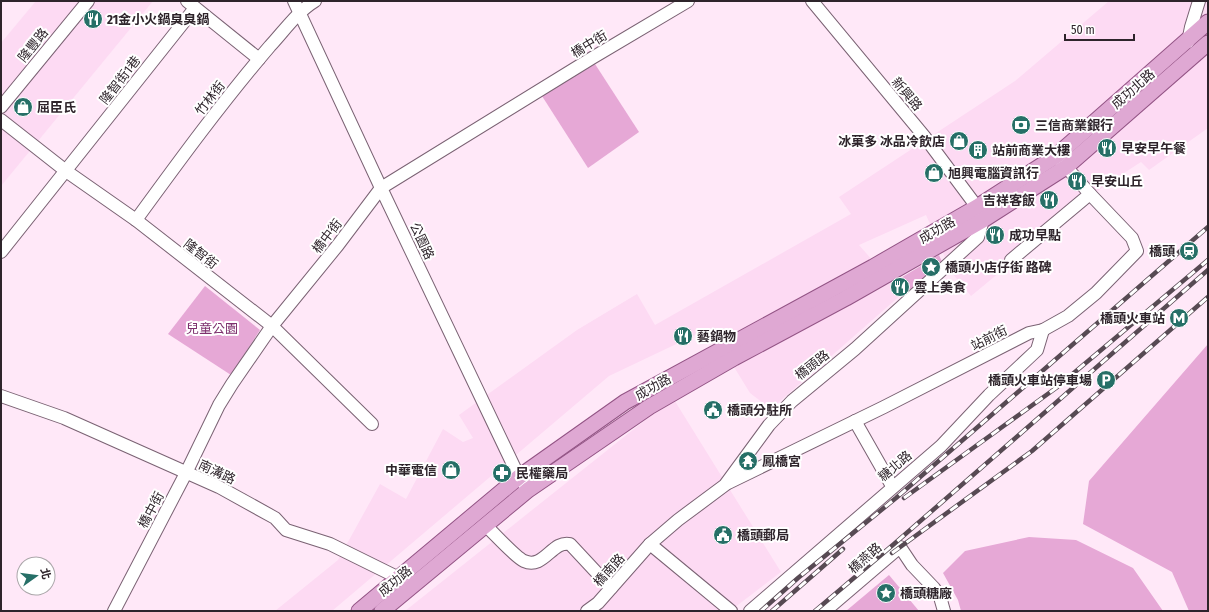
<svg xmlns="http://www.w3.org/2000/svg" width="1209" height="612" font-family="'Fira Sans Condensed','Noto Sans TC',sans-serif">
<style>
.built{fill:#fddaf3}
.green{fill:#e6a8d6}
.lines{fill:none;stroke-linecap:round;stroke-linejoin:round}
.minor-casing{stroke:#7a6273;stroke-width:14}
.major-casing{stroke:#935485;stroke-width:17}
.minor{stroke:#fff;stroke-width:12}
.major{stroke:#dfa8d3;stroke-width:15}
.rail-casing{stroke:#574a53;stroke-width:4.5}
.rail{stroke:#fff;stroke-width:3;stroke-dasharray:9;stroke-linecap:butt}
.labels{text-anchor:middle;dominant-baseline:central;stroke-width:4;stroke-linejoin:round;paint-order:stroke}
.poi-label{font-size:13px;font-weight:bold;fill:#2e242b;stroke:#fff;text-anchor:start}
.street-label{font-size:13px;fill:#2e242b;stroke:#fff}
.park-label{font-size:13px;fill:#7d316e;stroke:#fff}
</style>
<rect width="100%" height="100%" fill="#ffe8f8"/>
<g class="built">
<path d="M36 1H153L1 186V43Z"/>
<path d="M1109 1H1208V128L1149 170 1141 162 1104 186 971 296 952 273 926 215 859 245 902 294 771 409 750 393 710 328 609 376 332 611H275L338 560 380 484 406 499 443 429 463 442 473 438 459 415 577 330 637 294 655 325 851 214 839 197 1015 81Z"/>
<path d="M673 398 781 572 730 611H405Z"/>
</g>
<g class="green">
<path d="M595 64 639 132 588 168 542 96Z"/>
<path d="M939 255 943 264 908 293 899 279Z"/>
<path d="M205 286 260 330 231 375 168 334Z"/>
<path d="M1208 344V611H1189L1172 572 1083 524 1089 481Z"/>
<path d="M1029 537 1076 540 1133 568 1163 611H961L958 600 943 573 965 551Z"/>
<path d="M889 575 919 611H846Z"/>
</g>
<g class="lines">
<defs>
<g id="minor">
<path d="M187 1 259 59"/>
<path d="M294 1 381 188 519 477 528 490"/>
<path d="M1188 42 1191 27 1199 1"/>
<path d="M1 107 88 1"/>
<path d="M1 120 66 171 136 220 272 326 372 424"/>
<path d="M136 220C179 161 222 102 270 46 284 31 297 12 315 1"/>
<path d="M1 252 195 8"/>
<path d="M1011 260 1090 194"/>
<path d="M1 396 64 418 219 487 275 518 286 530 330 544 405 581"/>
<path d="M855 421 892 486"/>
<path d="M728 483 884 407 1029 333 1043 330 1068 316 1096 293 1137 251 1132 238 1090 194 1061 161"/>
<path d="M485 525C494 533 515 557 524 561 544 570 552 540 570 544L611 588"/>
<path d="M650 544 731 611"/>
<path d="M114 611 186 473 219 405 232 384 272 326 338 245 381 188 592 58 688 1"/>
<path d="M587 611 598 603 650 544 678 520 725 485 769 425 792 401 855 349 978 237 983 220 977 207 924 136 812 1"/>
<path d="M750 611 941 446 989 395 1037 350 1043 330"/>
<path d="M825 611 900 547 912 565 934 588 940 597 944 611"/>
</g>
<g id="major">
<path d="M359 611 519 477 625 402 873 267 977 207 1056 156 1208 22"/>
<path d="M382 611 528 490 649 407 734 358 846 298 983 220 1066 167 1208 43"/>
</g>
</defs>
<use href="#minor" class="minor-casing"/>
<use href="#major" class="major-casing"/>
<use href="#minor" class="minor"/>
<use href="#major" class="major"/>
<defs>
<g id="rail">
<path d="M904 498 1056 388 1208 260"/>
<path d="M892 553 1032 451 1208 297"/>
<path d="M761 611 798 578 896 498 1208 227"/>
<path d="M772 611 843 549"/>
<path d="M815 611 894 544 1208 270"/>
</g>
</defs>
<use href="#rail" class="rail-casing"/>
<use href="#rail" class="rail"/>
</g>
<defs>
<symbol id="restaurant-disc" viewBox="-11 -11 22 22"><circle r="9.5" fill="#266f67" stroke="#fff"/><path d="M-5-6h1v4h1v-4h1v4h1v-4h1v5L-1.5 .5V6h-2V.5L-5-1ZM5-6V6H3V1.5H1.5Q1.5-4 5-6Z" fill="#fff"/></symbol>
<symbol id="shop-disc" viewBox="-11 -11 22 22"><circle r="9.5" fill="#266f67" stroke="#fff"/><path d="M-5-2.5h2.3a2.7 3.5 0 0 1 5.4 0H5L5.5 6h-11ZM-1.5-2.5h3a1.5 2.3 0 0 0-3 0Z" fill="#fff"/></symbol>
<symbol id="bank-disc" viewBox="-11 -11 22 22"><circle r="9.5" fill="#266f67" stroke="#fff"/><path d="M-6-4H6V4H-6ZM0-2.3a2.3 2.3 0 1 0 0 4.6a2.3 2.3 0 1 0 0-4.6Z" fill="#fff"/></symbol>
<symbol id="building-disc" viewBox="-11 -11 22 22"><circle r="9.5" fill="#266f67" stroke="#fff"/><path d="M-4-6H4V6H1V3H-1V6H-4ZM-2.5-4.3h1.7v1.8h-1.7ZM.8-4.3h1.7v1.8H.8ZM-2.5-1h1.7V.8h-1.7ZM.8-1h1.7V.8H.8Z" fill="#fff"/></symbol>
<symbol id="station-disc" viewBox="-11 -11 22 22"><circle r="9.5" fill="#266f67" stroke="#fff"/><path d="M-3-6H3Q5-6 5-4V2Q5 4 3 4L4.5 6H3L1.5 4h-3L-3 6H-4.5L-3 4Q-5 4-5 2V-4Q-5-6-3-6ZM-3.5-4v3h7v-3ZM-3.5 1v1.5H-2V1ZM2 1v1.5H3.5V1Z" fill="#fff"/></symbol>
<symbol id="sight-disc" viewBox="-11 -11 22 22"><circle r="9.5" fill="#266f67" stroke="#fff"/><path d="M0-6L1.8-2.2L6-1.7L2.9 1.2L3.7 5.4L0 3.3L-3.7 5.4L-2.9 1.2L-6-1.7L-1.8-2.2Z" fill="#fff"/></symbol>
<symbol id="metro-disc" viewBox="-11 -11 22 22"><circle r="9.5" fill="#266f67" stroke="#fff"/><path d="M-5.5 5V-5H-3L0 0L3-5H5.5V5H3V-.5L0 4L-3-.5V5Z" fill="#fff"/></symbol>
<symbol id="parking-disc" viewBox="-11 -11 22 22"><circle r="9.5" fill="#266f67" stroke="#fff"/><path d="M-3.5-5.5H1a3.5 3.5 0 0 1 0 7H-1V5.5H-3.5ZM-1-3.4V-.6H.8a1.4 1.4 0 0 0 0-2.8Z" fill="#fff"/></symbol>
<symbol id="civic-disc" viewBox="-11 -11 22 22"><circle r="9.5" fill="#266f67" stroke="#fff"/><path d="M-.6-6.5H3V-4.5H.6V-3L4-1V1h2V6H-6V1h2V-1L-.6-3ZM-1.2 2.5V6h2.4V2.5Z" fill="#fff"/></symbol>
<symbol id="temple-disc" viewBox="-11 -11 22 22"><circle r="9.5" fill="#266f67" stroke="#fff"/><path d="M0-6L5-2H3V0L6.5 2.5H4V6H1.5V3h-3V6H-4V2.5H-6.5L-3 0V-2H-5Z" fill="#fff"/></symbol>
<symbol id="pharmacy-disc" viewBox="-11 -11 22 22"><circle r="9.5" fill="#266f67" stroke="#fff"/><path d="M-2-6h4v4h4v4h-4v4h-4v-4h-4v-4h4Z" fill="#fff"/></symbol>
</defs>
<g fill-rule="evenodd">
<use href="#restaurant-disc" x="82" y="8" width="22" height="22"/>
<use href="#shop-disc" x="12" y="96" width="22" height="22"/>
<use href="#bank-disc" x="1010" y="114" width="22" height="22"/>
<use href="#shop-disc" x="948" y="130" width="22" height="22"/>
<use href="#restaurant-disc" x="1096" y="137" width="22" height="22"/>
<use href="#building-disc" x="967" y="139" width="22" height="22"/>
<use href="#shop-disc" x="923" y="162" width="22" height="22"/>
<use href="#restaurant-disc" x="1066" y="170" width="22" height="22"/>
<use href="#restaurant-disc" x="1038" y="189" width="22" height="22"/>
<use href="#restaurant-disc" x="984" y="224" width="22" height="22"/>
<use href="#station-disc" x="1178" y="240" width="22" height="22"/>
<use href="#sight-disc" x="920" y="256" width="22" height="22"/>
<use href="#restaurant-disc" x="889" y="276" width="22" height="22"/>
<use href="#metro-disc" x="1168" y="307" width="22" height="22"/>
<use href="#restaurant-disc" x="672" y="325" width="22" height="22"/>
<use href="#parking-disc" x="1095" y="369" width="22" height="22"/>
<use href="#civic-disc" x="702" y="399" width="22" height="22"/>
<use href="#temple-disc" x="737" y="450" width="22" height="22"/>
<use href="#shop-disc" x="440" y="459" width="22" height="22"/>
<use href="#pharmacy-disc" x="491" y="462" width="22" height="22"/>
<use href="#civic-disc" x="712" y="524" width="22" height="22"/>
<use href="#sight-disc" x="875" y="582" width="22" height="22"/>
</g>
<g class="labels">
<g class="poi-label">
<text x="107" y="19">21金小火鍋臭臭鍋</text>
<text x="37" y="107">屈臣氏</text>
<text x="1035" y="125">三信商業銀行</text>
<text x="945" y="141" text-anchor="end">冰菓多 冰品冷飲店</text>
<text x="1121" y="148">早安早午餐</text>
<text x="992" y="150">站前商業大樓</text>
<text x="948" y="173">旭興電腦資訊行</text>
<text x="1091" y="181">早安山丘</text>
<text x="1035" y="200" text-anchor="end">吉祥客飯</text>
<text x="1009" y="235">成功早點</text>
<text x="1175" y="251" text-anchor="end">橋頭</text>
<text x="945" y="267">橋頭小店仔街 路碑</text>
<text x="914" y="287">雲上美食</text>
<text x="1165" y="318" text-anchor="end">橋頭火車站</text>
<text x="697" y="336">藝鍋物</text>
<text x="1092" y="380" text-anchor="end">橋頭火車站停車場</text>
<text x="727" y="410">橋頭分駐所</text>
<text x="762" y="461">鳳橋宮</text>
<text x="437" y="470" text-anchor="end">中華電信</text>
<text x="516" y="473">民權藥局</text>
<text x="737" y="535">橋頭郵局</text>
<text x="900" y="593">橋頭糖廠</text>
</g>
<g class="street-label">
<text transform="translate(589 44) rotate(-31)">橋中街</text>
<text transform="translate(33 45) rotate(-51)">隆豐路</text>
<text transform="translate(120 80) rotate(-52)">隆智街1巷</text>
<text transform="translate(1133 89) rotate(-41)">成功北路</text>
<text transform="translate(907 94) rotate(50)">新興路</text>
<text transform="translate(210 98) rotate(-52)">竹林街</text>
<text transform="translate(937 230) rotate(-30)">成功路</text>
<text transform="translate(327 236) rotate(-52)">橋中街</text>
<text transform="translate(422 241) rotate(65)">公園路</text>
<text transform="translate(201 254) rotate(38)">隆智街</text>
<text transform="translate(989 338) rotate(-27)">站前街</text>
<text transform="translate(812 365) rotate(-38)">橋頭路</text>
<text transform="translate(653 387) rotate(-29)">成功路</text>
<text transform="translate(895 466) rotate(-40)">糖北路</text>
<text transform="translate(217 472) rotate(25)">南溝路</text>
<text transform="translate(151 510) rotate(-62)">橋中街</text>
<text transform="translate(865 558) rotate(-41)">橋燕路</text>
<text transform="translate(609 570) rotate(-48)">橋南路</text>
<text transform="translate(395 581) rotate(-40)">成功路</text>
</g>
<g class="park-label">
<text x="212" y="328">兒童公園</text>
</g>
</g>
<rect width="1209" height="612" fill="none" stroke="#2e242b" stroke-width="4"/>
<g transform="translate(36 576) rotate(76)"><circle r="19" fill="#ffffff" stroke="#aba7aa"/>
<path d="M0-3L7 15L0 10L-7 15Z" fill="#266f67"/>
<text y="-6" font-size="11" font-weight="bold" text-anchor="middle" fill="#2e242b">北</text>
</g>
<path d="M1065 34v6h69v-6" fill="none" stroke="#2e242b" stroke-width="2"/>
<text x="1071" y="34" font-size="12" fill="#2e242b" stroke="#ffffff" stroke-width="3" paint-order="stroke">50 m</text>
</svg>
